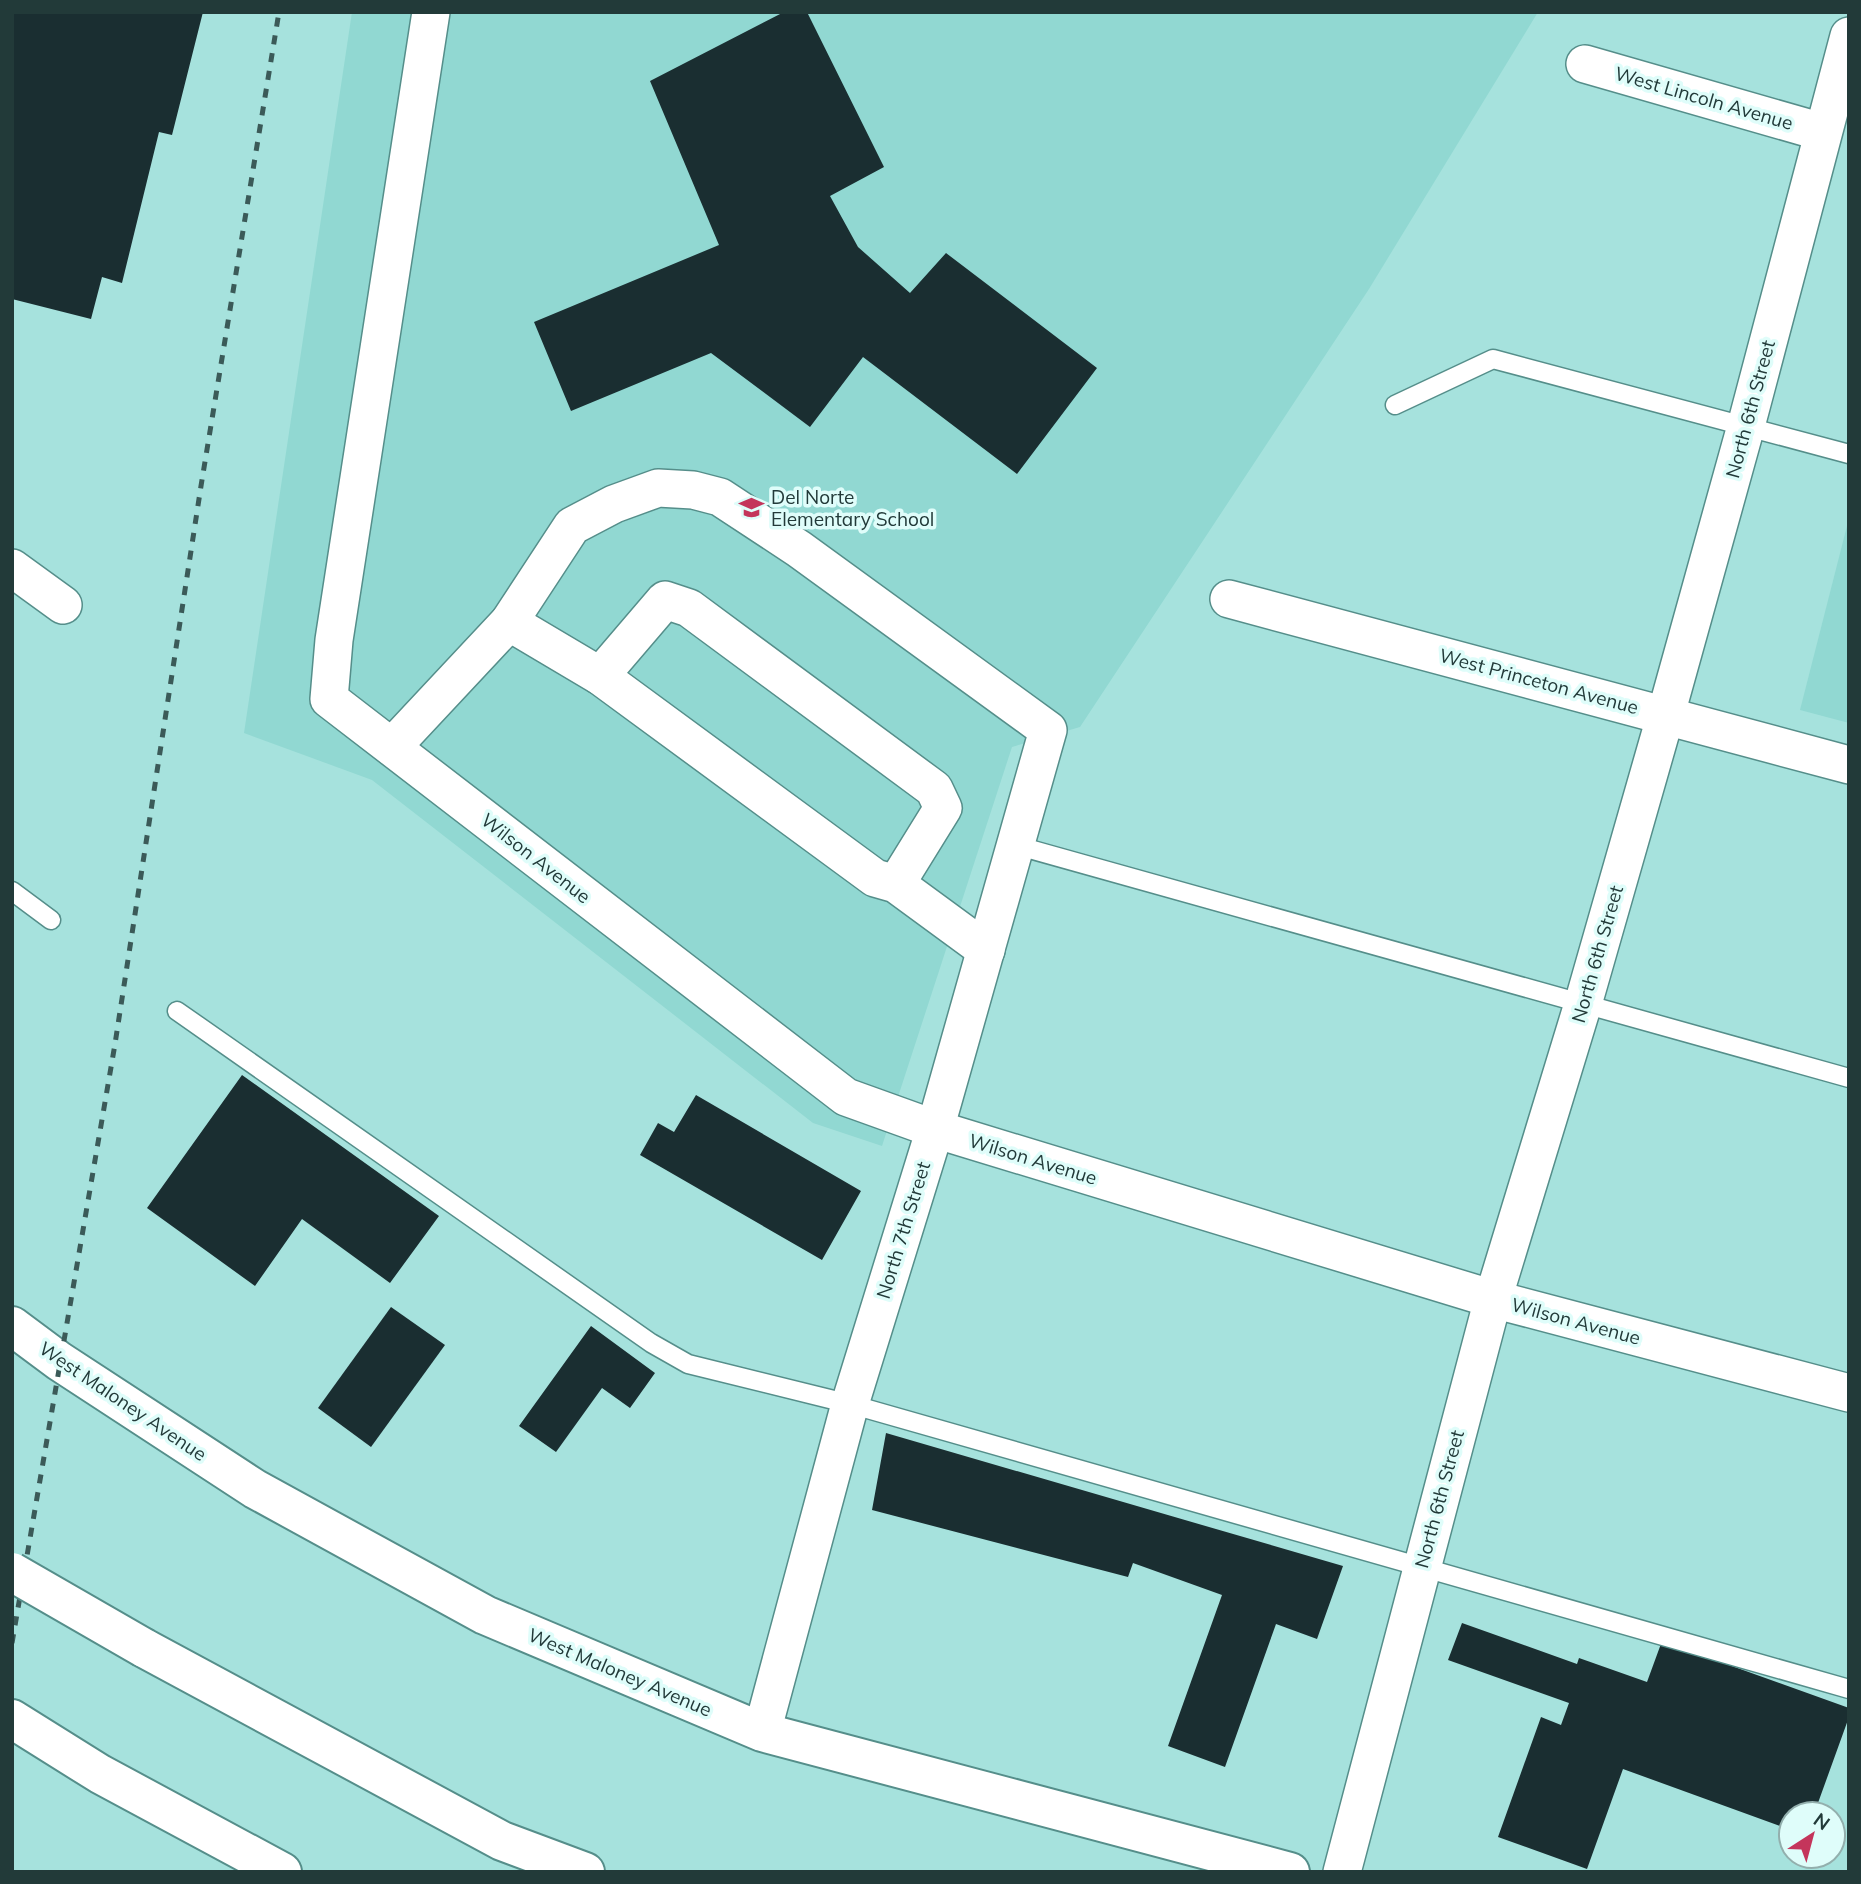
<svg xmlns="http://www.w3.org/2000/svg" width="1861" height="1884" font-family="Mulish,sans-serif">
<style>
.built{fill:#91d8d2}
.building{fill:#1a2e31}
.lines{fill:none;stroke-linecap:round;stroke-linejoin:round}
.lane-casing{stroke:#558e8a;stroke-width:21}
.street-casing{stroke:#558e8a;stroke-width:40}
.primary-casing{stroke:#558e8a;stroke-width:42}
.highway-casing{stroke:#558e8a;stroke-width:42}
.lane{stroke:#fff;stroke-width:18}
.street{stroke:#fff;stroke-width:37}
.primary{stroke:#fff;stroke-width:38}
.highway{stroke:#fff;stroke-width:38}
.rail{stroke:#3b5a58;stroke-width:5;stroke-dasharray:9 9;stroke-linecap:butt}
.highway-bridge-casing{stroke:#558e8a;stroke-width:42;stroke-linecap:butt}
.highway-bridge{stroke:#fff;stroke-width:38}
.labels{text-anchor:middle;dominant-baseline:central;stroke-width:7;stroke-linejoin:round;paint-order:stroke}
.street-label{font-size:19px;fill:#223a39;stroke:#dffdfa}
.poi-label{font-size:19px;fill:#223a39;stroke:#dffdfa;text-anchor:start}
</style>
<rect width="100%" height="100%" fill="#a6e2dd"/>
<g class="built">
<path d="M352 12H1538L1369 289 1080 727 1012 747 882 1146 813 1123 372 780 244 733Z"/>
<path d="M1849 518V723L1800 710Z"/>
</g>
<g class="building">
<path d="M12 12H203L172 135 159 132 122 283 102 277 91 319 12 299Z"/>
<path d="M784 12H807L884 167 830 196 858 247 910 293 946 253 1097 368 1017 474 863 357 810 427 711 353 571 411 534 322 719 245 650 81Z"/>
<path d="M242 1075 439 1216 390 1283 302 1219 255 1286 147 1208Z"/>
<path d="M696 1095 861 1191 822 1260 640 1155 658 1123 674 1132Z"/>
<path d="M391 1307 445 1345 371 1447 318 1408Z"/>
<path d="M591 1326 655 1373 630 1408 602 1388 556 1452 519 1426Z"/>
<path d="M886 1433 1343 1566 1317 1639 1276 1624 1225 1767 1168 1746 1222 1595 1133 1563 1128 1577 872 1510Z"/>
<path d="M1462 1623 1577 1664 1579 1658 1647 1682 1662 1641 1849 1708V1717L1814 1814H1791V1830L1623 1769 1587 1869 1498 1837 1541 1717 1561 1725 1569 1703 1448 1660Z"/>
</g>
<g class="lines">
<defs>
<g id="lane">
<path d="M1395 405 1493 359 1849 454"/>
<path d="M1015 845 1849 1078"/>
<path d="M12 891 51 920"/>
<path d="M177 1011 651 1343 688 1364 850 1404 1849 1689"/>
</g>
<g id="street">
<path d="M431 12 334 640 329 699 846 1097 935 1129 1493 1299 1849 1393"/>
<path d="M1585 64 1822 132"/>
<path d="M12 568 63 605"/>
<path d="M1229 599 1849 765"/>
<path d="M509 622 600 676 875 878 896 884 986 950"/>
<path d="M600 676 665 600 689 608 934 789 943 808 896 884"/>
<path d="M392 747 509 622 572 526 614 504 658 488 693 490 720 497 799 549 1048 730 935 1129 850 1404 762 1732"/>
<path d="M1342 1872 1493 1299 1583 1004 1666 714 1746 426 1849 36"/>
</g>
<path id="primary" d="M12 1326 59 1361 255 1489 485 1615 762 1732 1290 1872"/>
<g id="highway">
<path d="M144 1648 502 1841 585 1872"/>
<path d="M12 1719 100 1774 282 1872"/>
</g>
</defs>
<use href="#lane" class="lane-casing"/>
<use href="#street" class="street-casing"/>
<use href="#primary" class="primary-casing"/>
<use href="#highway" class="highway-casing"/>
<use href="#lane" class="lane"/>
<use href="#street" class="street"/>
<use href="#primary" class="primary"/>
<use href="#highway" class="highway"/>
<path class="rail" d="M12 1643 115 1044 201 486 279 12"/>
<defs>
<path id="highway-bridge" d="M12 1572 144 1648"/>
</defs>
<use href="#highway-bridge" class="highway-bridge-casing"/>
<use href="#highway-bridge" class="highway-bridge"/>
</g>
<defs>
<symbol id="school-bare" viewBox="-9 -9 18 18"><path d="M0-5L7-2L0 1L-7-2ZM-4 1L0 2.5L4 1V4Q0 6-4 4Z" fill="#c4355b" stroke="#dffdfa" stroke-width="2.5" paint-order="stroke"/></symbol>
</defs>
<g fill-rule="evenodd">
<use href="#school-bare" x="734" y="490" width="35" height="35"/>
</g>
<g class="labels">
<g class="street-label">
<text transform="translate(1704 98) rotate(16)">West Lincoln Avenue</text>
<text transform="translate(1750 409) rotate(-75)">North 6th Street</text>
<text transform="translate(1539 681) rotate(15)">West Princeton Avenue</text>
<text transform="translate(536 858) rotate(38)">Wilson Avenue</text>
<text transform="translate(1597 954) rotate(-74)">North 6th Street</text>
<text transform="translate(1033 1159) rotate(17)">Wilson Avenue</text>
<text transform="translate(903 1230) rotate(-73)">North 7th Street</text>
<text transform="translate(1576 1321) rotate(15)">Wilson Avenue</text>
<text transform="translate(123 1401) rotate(34)">West Maloney Avenue</text>
<text transform="translate(1439 1499) rotate(-75)">North 6th Street</text>
<text transform="translate(620 1672) rotate(23)">West Maloney Avenue</text>
</g>
<g class="poi-label">
<text x="771" y="497">Del Norte<tspan x="771" dy="22">Elementary School</tspan></text>
</g>
</g>
<rect width="1861" height="1884" fill="none" stroke="#223a39" stroke-width="28"/>
<g transform="translate(1812 1835) rotate(36)"><circle r="33" fill="#dffdfa" stroke="#93afad" stroke-width="2"/>
<path d="M0-5L12 26L0 18L-12 26Z" fill="#c4355b"/>
<text y="-10" font-size="19" font-weight="bold" text-anchor="middle" fill="#223a39">N</text>
</g>
</svg>
